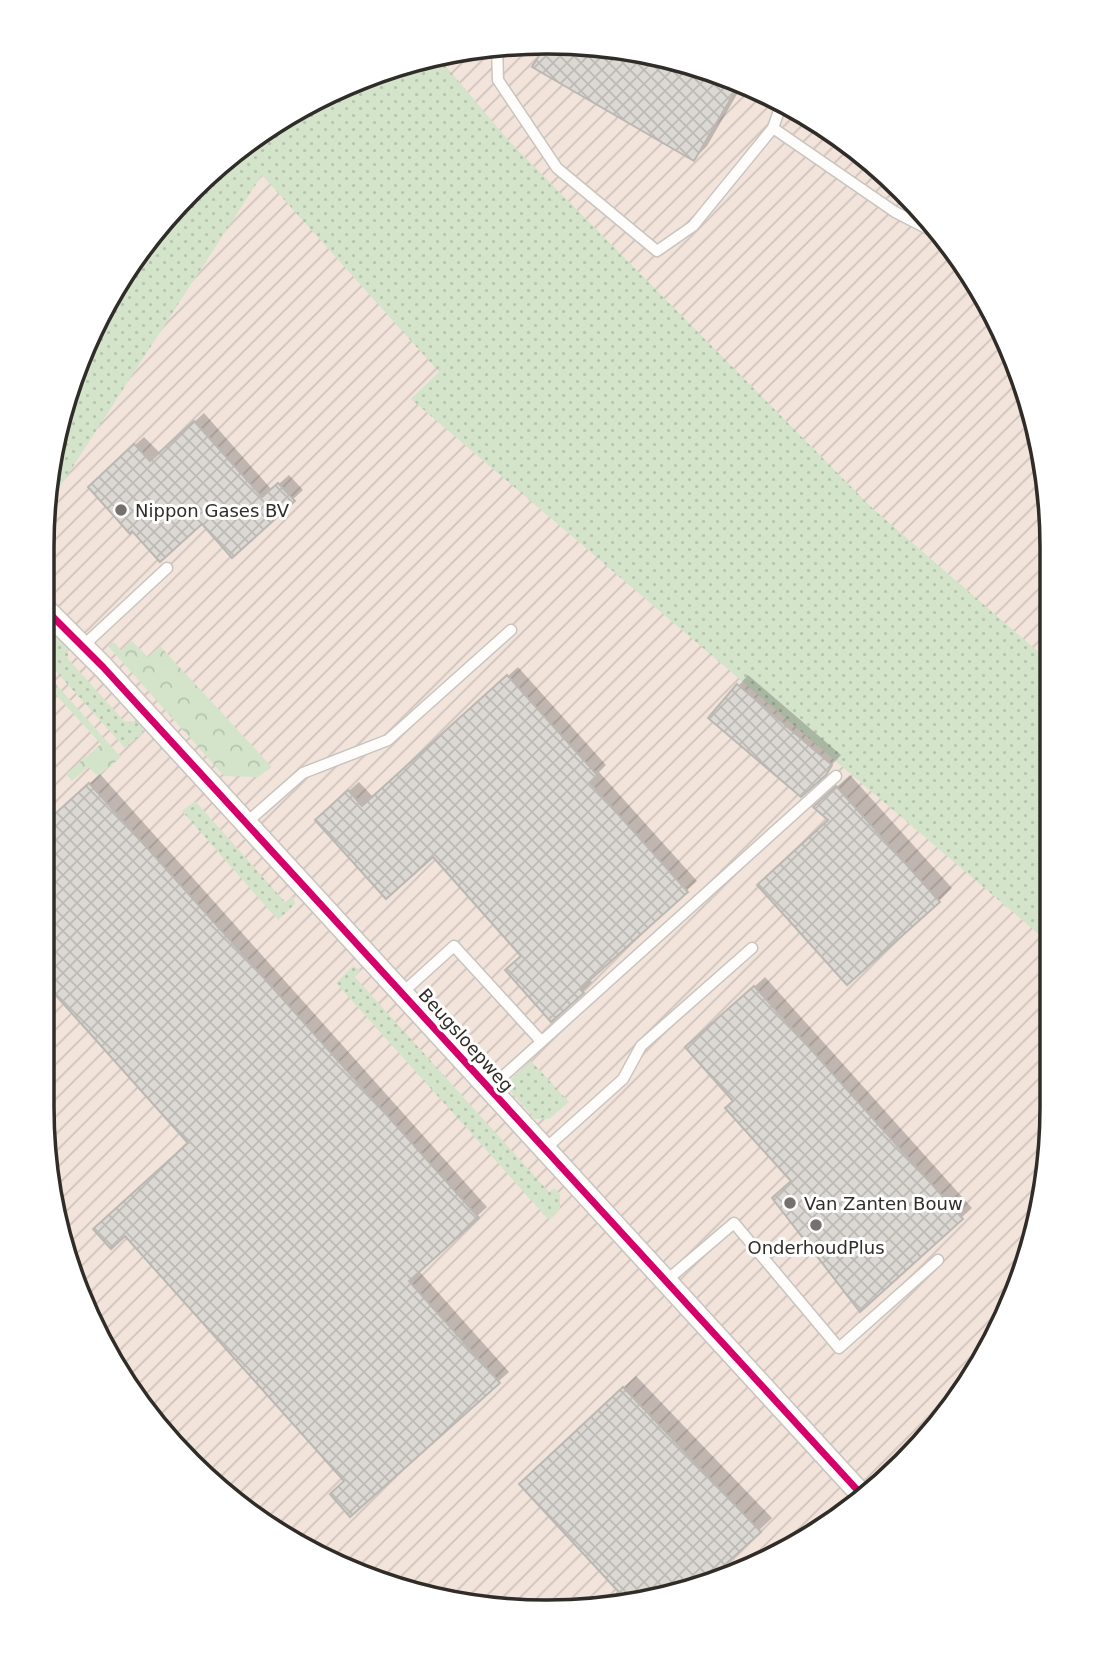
<svg xmlns="http://www.w3.org/2000/svg" width="1094" height="1654" font-family="'DejaVu Sans',sans-serif">
<style>
.industrial{fill:url(#industrial-furrows)}
.grass{fill:url(#grass-dots)}
.forest{fill:url(#forest-crowns)}
.shadow{fill:#0003}
.building{fill:url(#building-cross-hatch);stroke:#bbb7b2;stroke-width:2}
.lines{fill:none;stroke-linecap:round;stroke-linejoin:round}
.service-casing{stroke:#c8c4bf;stroke-width:13}
.minor-casing{stroke:#c8c4bf;stroke-width:24}
.service{stroke:#fefdfc;stroke-width:10}
.minor{stroke:#fefdfc;stroke-width:21}
.cycleway-casing{stroke:#fff;stroke-width:11}
.cycleway{stroke:#d6006c;stroke-width:7}
.poi-dot{fill:#76716d;stroke:#fff;stroke-width:2.5}
.labels{text-anchor:middle;dominant-baseline:central;stroke-width:6;stroke-linejoin:round;paint-order:stroke}
.poi-label{font-size:18px;fill:#302c28;stroke:#fff;text-anchor:start}
.street-label{font-size:18px;fill:#302c28;stroke:#fff}
.rim{fill:none;stroke:#302c28;stroke-width:3.5}
</style>
<defs>
<pattern id="industrial-furrows" width="10" height="10" patternUnits="userSpaceOnUse" patternTransform="scale(1.75)"><rect width="10" height="10" fill="#f2e3db"/><path d="M-1 1l2-2M0 10L10 0M9 11l2-2" fill="none" stroke="#d0c3bc"/></pattern>
<pattern id="grass-dots" width="8" height="8" patternUnits="userSpaceOnUse" patternTransform="scale(1.75)"><rect width="8" height="8" fill="#d3e4cb"/><path d="M2 2h.1M6 6h.1" fill="none" stroke="#b5c4ae" stroke-width="1.8" stroke-linecap="round"/></pattern>
<pattern id="forest-crowns" width="20" height="18" patternUnits="userSpaceOnUse" patternTransform="scale(1.75)"><rect width="20" height="18" fill="#d3e4cb"/><path d="M2 6a3 3 0 1 1 6 0M12 15a3 3 0 1 1 6 0" fill="none" stroke="#b5c4ae"/></pattern>
<pattern id="building-cross-hatch" width="8" height="8" patternUnits="userSpaceOnUse" patternTransform="scale(1.75)"><rect width="8" height="8" fill="#dcd8d3"/><path d="M0 0l8 8M0 8l8-8" fill="none" stroke="#bdbab5"/></pattern>
</defs>
<rect width="100%" height="100%" fill="#f8f2ec"/>
<path class="industrial" d="M514 43 613 46 710 69 800 110 880 168 948 240 1000 324 1035 417 1051 514 1048 1173 1000 1330 926 1440 800 1544 677 1595 514 1611 354 1574 239 1507 127 1388 69 1269 42 1107 46 481 168 214 240 146 324 94 417 59Z"/>
<g class="grass">
<path d="M437 56 509 141 872 508 1050 662 1049 943 411 399 439 372 262 175 46 508V481L94 324 168 214 240 146 324 94 417 59Z"/>
<path d="M45 620 68 644V659L124 721 138 722 143 728 142 734 125 748 45 659Z"/>
<path d="M195 801 286 903 293 896 295 904 278 920 182 811Z"/>
<path d="M353 966 360 970 355 977 549 1192 555 1188 560 1195V1209L549 1220 336 983Z"/>
<path d="M531 1061 569 1102 549 1119H535L505 1085Z"/>
</g>
<g class="forest">
<path d="M132 641 148 657 160 646 272 767 258 777 224 776 108 646 114 642 121 650Z"/>
<path d="M45 672 121 757 98 776 88 767 72 781 66 774 101 744 45 683Z"/>
</g>
<g class="shadow">
<path d="M710 69 743 84 707 146 694 159Z"/>
<path d="M204 413 272 490 289 475 303 490 232 555 202 522 99 478 144 437 160 453Z"/>
<path d="M518 667 606 765 599 772 697 881 589 979 592 982 582 992 522 956 433 855 327 810 359 782 373 797Z"/>
<path d="M748 675 841 755 824 773 710 718Z"/>
<path d="M100 774 487 1207 418 1270 509 1372 350 1515 346 1481 190 1142 43 978 44 804 54 816Z"/>
<path d="M850 775 952 888 939 901 830 820 828 795Z"/>
<path d="M765 977 972 1208 860 1309 793 1181 735 1101 697 1038Z"/>
<path d="M1048 1071V1086L1041 1078Z"/>
<path d="M636 1376 772 1518 701 1585 677 1595 609 1602 619 1589 534 1471Z"/>
</g>
<g class="building">
<path d="M546 44 613 46 710 69 740 83 694 161 532 67Z"/>
<path d="M194 421 262 497 278 483 295 501 232 558 202 524 160 562 132 531 130 534 88 487 134 444 150 461Z"/>
<path d="M507 675 598 776 590 783 688 892 580 989 584 993 551 1022 505 970 521 956 433 857 386 899 315 820 348 790 362 806Z"/>
<path d="M737 684 832 765 826 775 801 797 708 718Z"/>
<path d="M89 783 479 1218 409 1281 500 1383 350 1517 330 1494 344 1481 125 1236 111 1249 93 1229 188 1143 43 981 44 824Z"/>
<path d="M836 786 940 902 847 985 757 885 828 820 813 807Z"/>
<path d="M754 986 963 1219 860 1312 772 1198 791 1181 725 1108 733 1101 685 1047Z"/>
<path d="M623 1387 761 1532 705 1583 677 1595 626 1600 519 1484Z"/>
</g>
<g class="lines">
<defs>
<g id="service">
<path d="M497 46 498 80 557 168 657 251 693 226 773 128 895 212 946 238"/>
<path d="M773 128 782 102"/>
<path d="M83 646 167 568"/>
<path d="M246 823 303 773 388 740 511 630"/>
<path d="M402 993 454 946 541 1041"/>
<path d="M489 1089 836 776"/>
<path d="M545 1149 623 1079 641 1046 752 948"/>
<path d="M666 1281 734 1223 839 1348 938 1260"/>
<path d="M924 1442 927 1440"/>
</g>
<path id="minor" d="M45 609 103 667 861 1494"/>
</defs>
<use href="#service" class="service-casing"/>
<use href="#minor" class="minor-casing"/>
<use href="#service" class="service"/>
<use href="#minor" class="minor"/>
<defs>
<path id="cycleway" d="M45 609 103 667 861 1494"/>
</defs>
<use href="#cycleway" class="cycleway-casing"/>
<use href="#cycleway" class="cycleway"/>
</g>
<g class="poi-dot">
<circle cx="121" cy="510" r="7"/>
<circle cx="790" cy="1203" r="7"/>
<circle cx="816" cy="1225" r="7"/>
</g>
<g class="labels">
<g class="poi-label">
<text x="135" y="510">Nippon Gases BV</text>
<text x="804" y="1203">Van Zanten Bouw</text>
<text x="816" y="1247" text-anchor="middle">OnderhoudPlus</text>
</g>
<g class="street-label">
<text transform="translate(466 1040) rotate(48)">Beugsloepweg</text>
</g>
</g>
<path d="M0 0H1094V1654H0ZM547 54H547A493 493 0 0 1 1040 547V1107A493 493 0 0 1 547 1600H547A493 493 0 0 1 54 1107V547A493 493 0 0 1 547 54Z" fill="#fff" fill-rule="evenodd"/>
<path class="rim" d="M547 54H547A493 493 0 0 1 1040 547V1107A493 493 0 0 1 547 1600H547A493 493 0 0 1 54 1107V547A493 493 0 0 1 547 54Z"/>
</svg>
